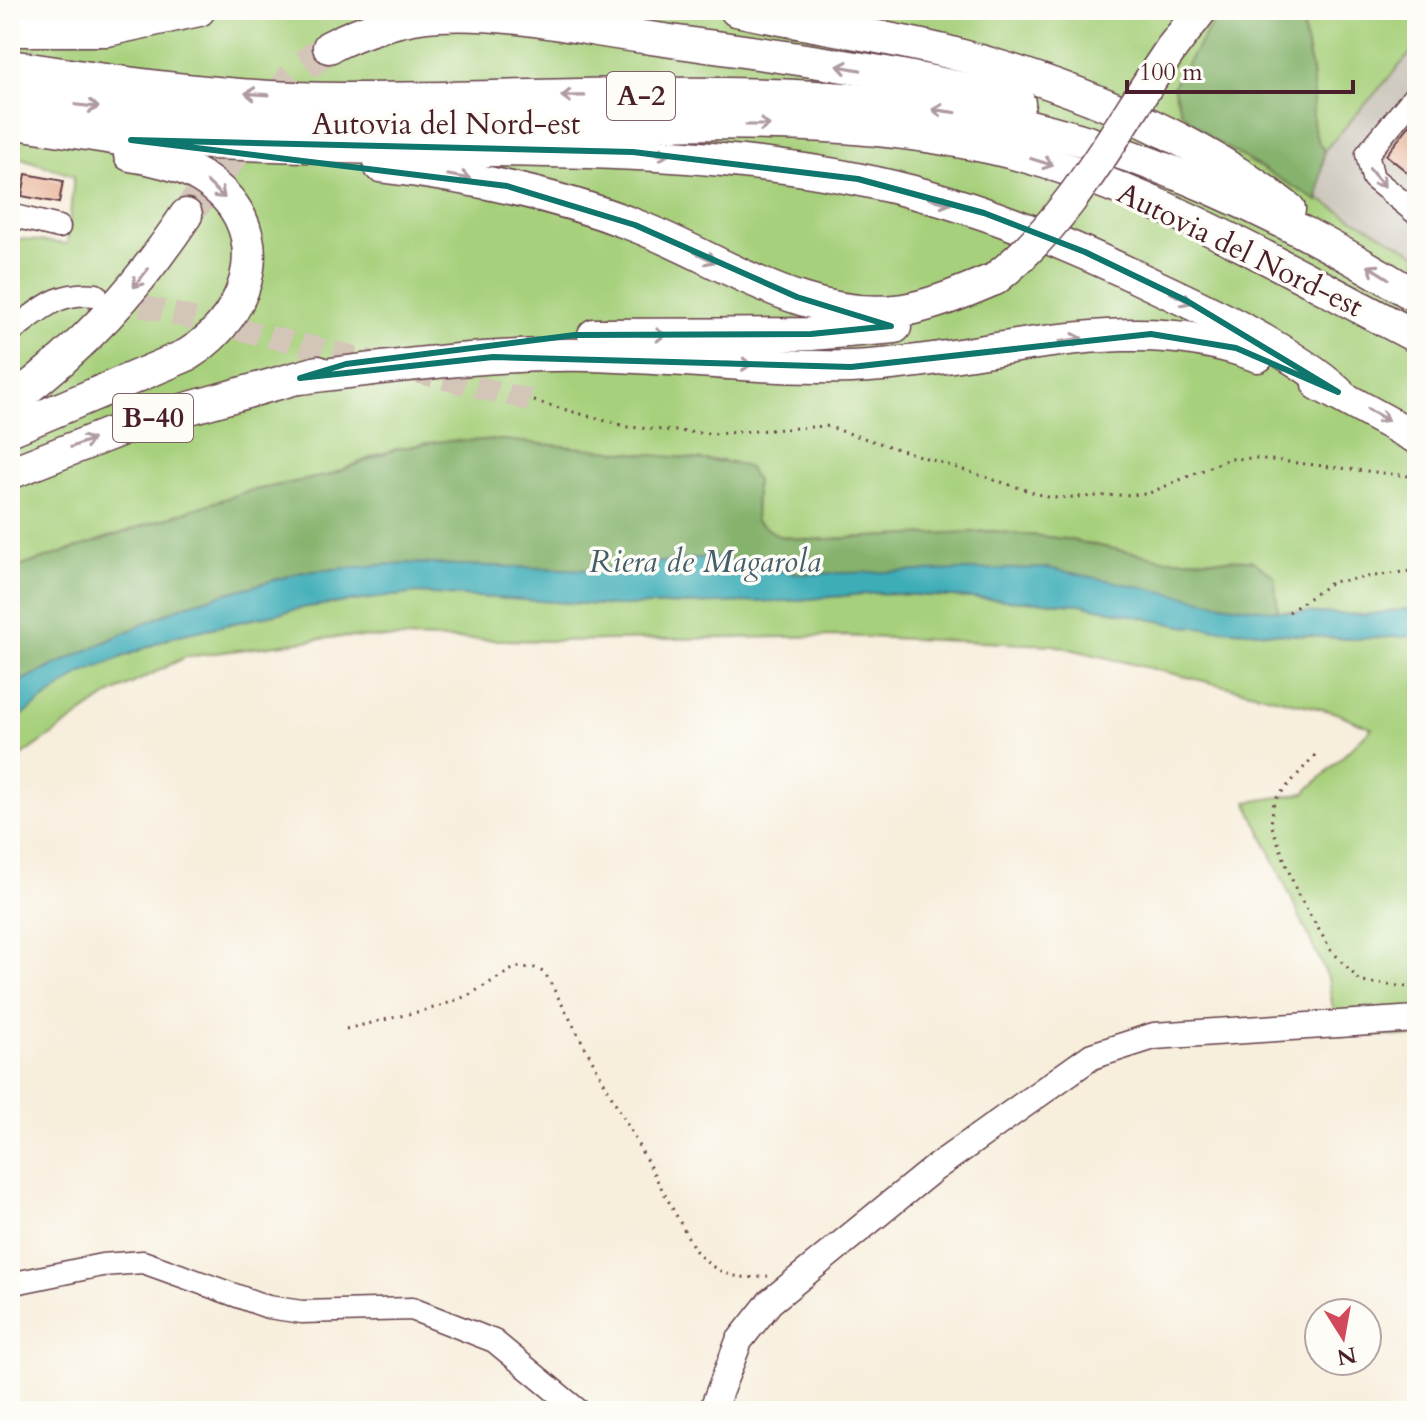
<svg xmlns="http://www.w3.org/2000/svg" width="1427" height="1421" font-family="Cardo,serif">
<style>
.industrial{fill:#c9c3b8}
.green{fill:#a7d07c;stroke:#787854;stroke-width:2}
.forest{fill:#85b26c;stroke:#68684c;stroke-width:2}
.water{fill:#3dadb8;stroke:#446672;stroke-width:2}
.building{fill:#eab59b}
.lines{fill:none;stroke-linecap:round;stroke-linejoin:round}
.minor-tunnel{stroke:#d4c5b9;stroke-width:22;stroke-dasharray:22 11;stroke-linecap:butt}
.highway-tunnel{stroke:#d4c5b9;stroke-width:32;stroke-dasharray:32 16;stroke-linecap:butt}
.minor-casing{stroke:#643e46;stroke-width:25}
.major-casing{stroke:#643e46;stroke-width:29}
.highway-casing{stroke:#643e46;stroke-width:35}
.path{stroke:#643e46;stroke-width:3;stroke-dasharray:2 6;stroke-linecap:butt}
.minor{stroke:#fff;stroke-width:22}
.major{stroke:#fff;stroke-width:26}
.highway{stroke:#fff;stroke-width:32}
.highway-bridge-casing{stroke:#643e46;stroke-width:35;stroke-linecap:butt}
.highway-bridge{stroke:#fff;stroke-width:32}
.oneway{stroke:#ae9aa0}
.marked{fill:none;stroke:#0f766e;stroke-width:6;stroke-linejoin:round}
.labels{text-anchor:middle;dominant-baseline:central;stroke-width:7;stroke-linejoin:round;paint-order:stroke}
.shield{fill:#fdfcf7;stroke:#806168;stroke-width:2}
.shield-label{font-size:28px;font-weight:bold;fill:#4a1f2b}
.street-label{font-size:30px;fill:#4a1f2b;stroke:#fdfcf7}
.water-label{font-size:32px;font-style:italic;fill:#445f6a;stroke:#fdfcf7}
</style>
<rect width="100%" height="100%" fill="#fdfcf7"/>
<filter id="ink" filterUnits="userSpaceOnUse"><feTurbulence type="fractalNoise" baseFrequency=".0125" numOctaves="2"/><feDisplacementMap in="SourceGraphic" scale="16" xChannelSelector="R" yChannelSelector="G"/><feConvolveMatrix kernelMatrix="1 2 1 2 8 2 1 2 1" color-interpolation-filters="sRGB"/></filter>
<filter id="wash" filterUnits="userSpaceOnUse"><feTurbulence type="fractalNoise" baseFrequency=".006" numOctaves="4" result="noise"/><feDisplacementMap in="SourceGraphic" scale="32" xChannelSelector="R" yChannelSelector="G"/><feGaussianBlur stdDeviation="1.8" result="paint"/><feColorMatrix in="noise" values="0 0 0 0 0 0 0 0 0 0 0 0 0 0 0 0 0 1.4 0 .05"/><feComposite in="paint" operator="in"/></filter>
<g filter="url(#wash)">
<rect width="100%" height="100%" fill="#f7eedc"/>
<path class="industrial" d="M1417 46V254L1318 201 1324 151Z"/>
<g class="green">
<path d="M10 10H1221L1173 86 1181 111 1210 138 1417 254V608L1364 615 1278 611 1274 576 1251 560 1163 559 1065 539 993 531 808 540 779 536 755 521 756 494 722 460H673L502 440 426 443 379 454 330 475 245 492 10 570V247L13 238 67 244 74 176 10 154Z"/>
<path d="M1304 10H1417V46L1324 151C1308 129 1314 111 1313 85 1313 59 1301 37 1304 10Z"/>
<path d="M416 593 616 606 786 601 877 593 1080 604 1182 626 1348 639 1417 636V1037L1337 1034 1328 978 1247 802 1305 793 1372 728 1334 712 1053 645 842 636 556 641 337 637 186 657 109 695 10 764V724L80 674 175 636 307 607Z"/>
</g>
<g class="forest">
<path d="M1221 10H1304C1301 37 1312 59 1313 85 1314 111 1308 129 1324 151L1318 201 1210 138 1181 111 1173 86Z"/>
<path d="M502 440 735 463 749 468 756 481 755 521 779 536 808 540 993 531 1065 539 1163 559 1251 560 1274 576 1278 611 801 574 709 557 590 570 405 563 303 572 185 605 10 686V570L245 492 330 475 396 449 443 441Z"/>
</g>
<path class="water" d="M709 557 801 574 1048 568 1227 605 1289 612 1364 615 1417 608V636L1348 639 1182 626 1080 604 877 593 786 601 616 606 416 593 307 607 175 636 80 674 10 724V686L185 605 303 572 405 563 590 570Z"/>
<g id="blocks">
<g class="building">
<path d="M1417 116V180L1386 155Z"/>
<path d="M26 174 63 181 59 203 22 196Z"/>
</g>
</g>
</g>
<g filter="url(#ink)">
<use href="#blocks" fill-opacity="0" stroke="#643e46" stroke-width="2"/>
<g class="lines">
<g class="minor-tunnel">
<path d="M109 298 375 362"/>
<path d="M412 371 534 401"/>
</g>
<path class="highway-tunnel" d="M186 215 301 68 329 47"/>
<defs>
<g id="minor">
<path d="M1417 93 1367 154 1373 178 1417 214"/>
<path d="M10 215 59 227"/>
<path d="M10 332C41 310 56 291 96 295"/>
<path d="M10 1284 102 1265 143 1262 268 1307 302 1312 412 1309 494 1341 579 1411"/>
</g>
<path id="major" d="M712 1411 739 1341 770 1302 932 1170 1092 1056 1154 1036 1417 1019"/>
<g id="highway">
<path d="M736 10C805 25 875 34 944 51 1067 83 1188 131 1289 209"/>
<path d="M10 30H107L199 10"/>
<path d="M329 47C362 30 402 17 439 15 506 11 577 28 643 37 768 55 897 69 1019 103"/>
<path d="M1171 49 1201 10"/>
<path d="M10 66C119 83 232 99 343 99 553 100 775 78 982 116 1132 143 1288 217 1417 297"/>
<path d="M10 95C181 122 354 127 526 126 680 124 840 114 992 148 1143 182 1280 267 1417 337"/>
<path d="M10 122 151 144"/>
<path d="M131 140C230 144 329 147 428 149 572 151 715 151 856 179 960 199 1058 239 1153 285 1211 312 1291 350 1338 392"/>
<path d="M380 166C467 176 552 193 634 225 720 258 806 324 903 310 935 305 965 291 995 279"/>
<path d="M594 335 811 334 895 327"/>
<path d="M300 378C396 366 493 353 590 355 677 357 764 369 851 367 985 362 1128 305 1258 356"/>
<path d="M1318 384 1417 438"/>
<path d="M10 402C84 347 135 291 186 215"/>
<path d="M10 430 187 355C255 314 277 223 201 177 179 164 154 159 130 155"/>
<path d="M10 473 140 422 318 372"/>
</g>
</defs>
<use href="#minor" class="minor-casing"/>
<use href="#major" class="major-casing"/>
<use href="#highway" class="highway-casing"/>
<g class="path">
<path d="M534 401 628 427 712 434 826 426 1051 498 1147 494 1229 459 1255 458 1417 477"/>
<path d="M1289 612 1332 582 1417 570"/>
<path d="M1315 755 1274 801 1271 824 1297 893 1331 950 1361 982 1417 988"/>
<path d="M346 1029 438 1007 469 995 516 967 535 968 545 973 695 1250C714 1274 738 1281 768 1276"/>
</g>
<use href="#minor" class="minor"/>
<use href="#major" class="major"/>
<use href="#highway" class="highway"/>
<defs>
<path id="highway-bridge" d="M995 279C1072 218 1116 129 1171 49"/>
</defs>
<use href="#highway-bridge" class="highway-bridge-casing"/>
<use href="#highway-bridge" class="highway-bridge"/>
</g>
<defs><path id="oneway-shaft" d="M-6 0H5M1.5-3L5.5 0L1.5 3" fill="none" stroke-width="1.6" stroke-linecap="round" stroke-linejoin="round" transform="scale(2)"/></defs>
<g class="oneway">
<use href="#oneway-shaft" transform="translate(849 68) rotate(-170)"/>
<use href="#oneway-shaft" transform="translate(257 94) rotate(-176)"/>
<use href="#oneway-shaft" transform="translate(573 96) rotate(179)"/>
<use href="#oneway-shaft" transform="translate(87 106) rotate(6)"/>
<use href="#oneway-shaft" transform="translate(944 111) rotate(-172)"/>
<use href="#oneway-shaft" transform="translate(758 125)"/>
<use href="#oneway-shaft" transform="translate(657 154) rotate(5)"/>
<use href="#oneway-shaft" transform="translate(1042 162) rotate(17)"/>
<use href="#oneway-shaft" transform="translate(459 177) rotate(11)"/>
<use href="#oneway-shaft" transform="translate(1377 178) rotate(50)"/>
<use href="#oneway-shaft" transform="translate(216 190) rotate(43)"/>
<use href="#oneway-shaft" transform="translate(940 201) rotate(15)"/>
<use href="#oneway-shaft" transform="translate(705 257) rotate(25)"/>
<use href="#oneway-shaft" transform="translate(1378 272) rotate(-148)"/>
<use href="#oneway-shaft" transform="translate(141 278) rotate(128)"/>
<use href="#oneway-shaft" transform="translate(1181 298) rotate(27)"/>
<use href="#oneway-shaft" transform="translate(654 335)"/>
<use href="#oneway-shaft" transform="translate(1071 340) rotate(-9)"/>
<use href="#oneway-shaft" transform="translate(740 364) rotate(4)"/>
<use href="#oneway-shaft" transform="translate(1378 415) rotate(30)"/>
<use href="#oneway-shaft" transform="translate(82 443) rotate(-21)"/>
</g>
</g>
<path class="marked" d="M131 140 633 152 858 179 984 213 1085 252 1187 301 1338 392 1236 348 1151 334 851 367 493 357 300 378 346 364 575 335 811 334 891 326 797 297 635 225 507 186Z"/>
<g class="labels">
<g class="shield">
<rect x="607" y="72" width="68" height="48" rx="6"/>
<rect x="113" y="394" width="80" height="48" rx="6"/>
</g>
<g class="shield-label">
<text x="641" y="96">A-2</text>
<text x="153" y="418">B-40</text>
</g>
<g class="street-label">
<text x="446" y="124">Autovia del Nord-est</text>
<text transform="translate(1240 250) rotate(26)">Autovia del Nord-est</text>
</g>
<g class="water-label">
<text x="705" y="562">Riera de Magarola</text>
</g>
</g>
<rect width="1427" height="1421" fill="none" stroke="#fdfcf7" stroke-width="40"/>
<g transform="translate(1343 1337) rotate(169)"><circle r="38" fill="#fdfcf7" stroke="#b5a4a5" stroke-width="2"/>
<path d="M0-6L14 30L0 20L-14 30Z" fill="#d1495b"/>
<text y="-12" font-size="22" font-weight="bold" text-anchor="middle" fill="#4a1f2b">N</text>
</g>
<path d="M1127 80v12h226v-12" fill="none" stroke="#4a1f2b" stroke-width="4"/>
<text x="1139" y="80" font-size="24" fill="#4a1f2b" stroke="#fdfcf7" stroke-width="6" paint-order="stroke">100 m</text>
</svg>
